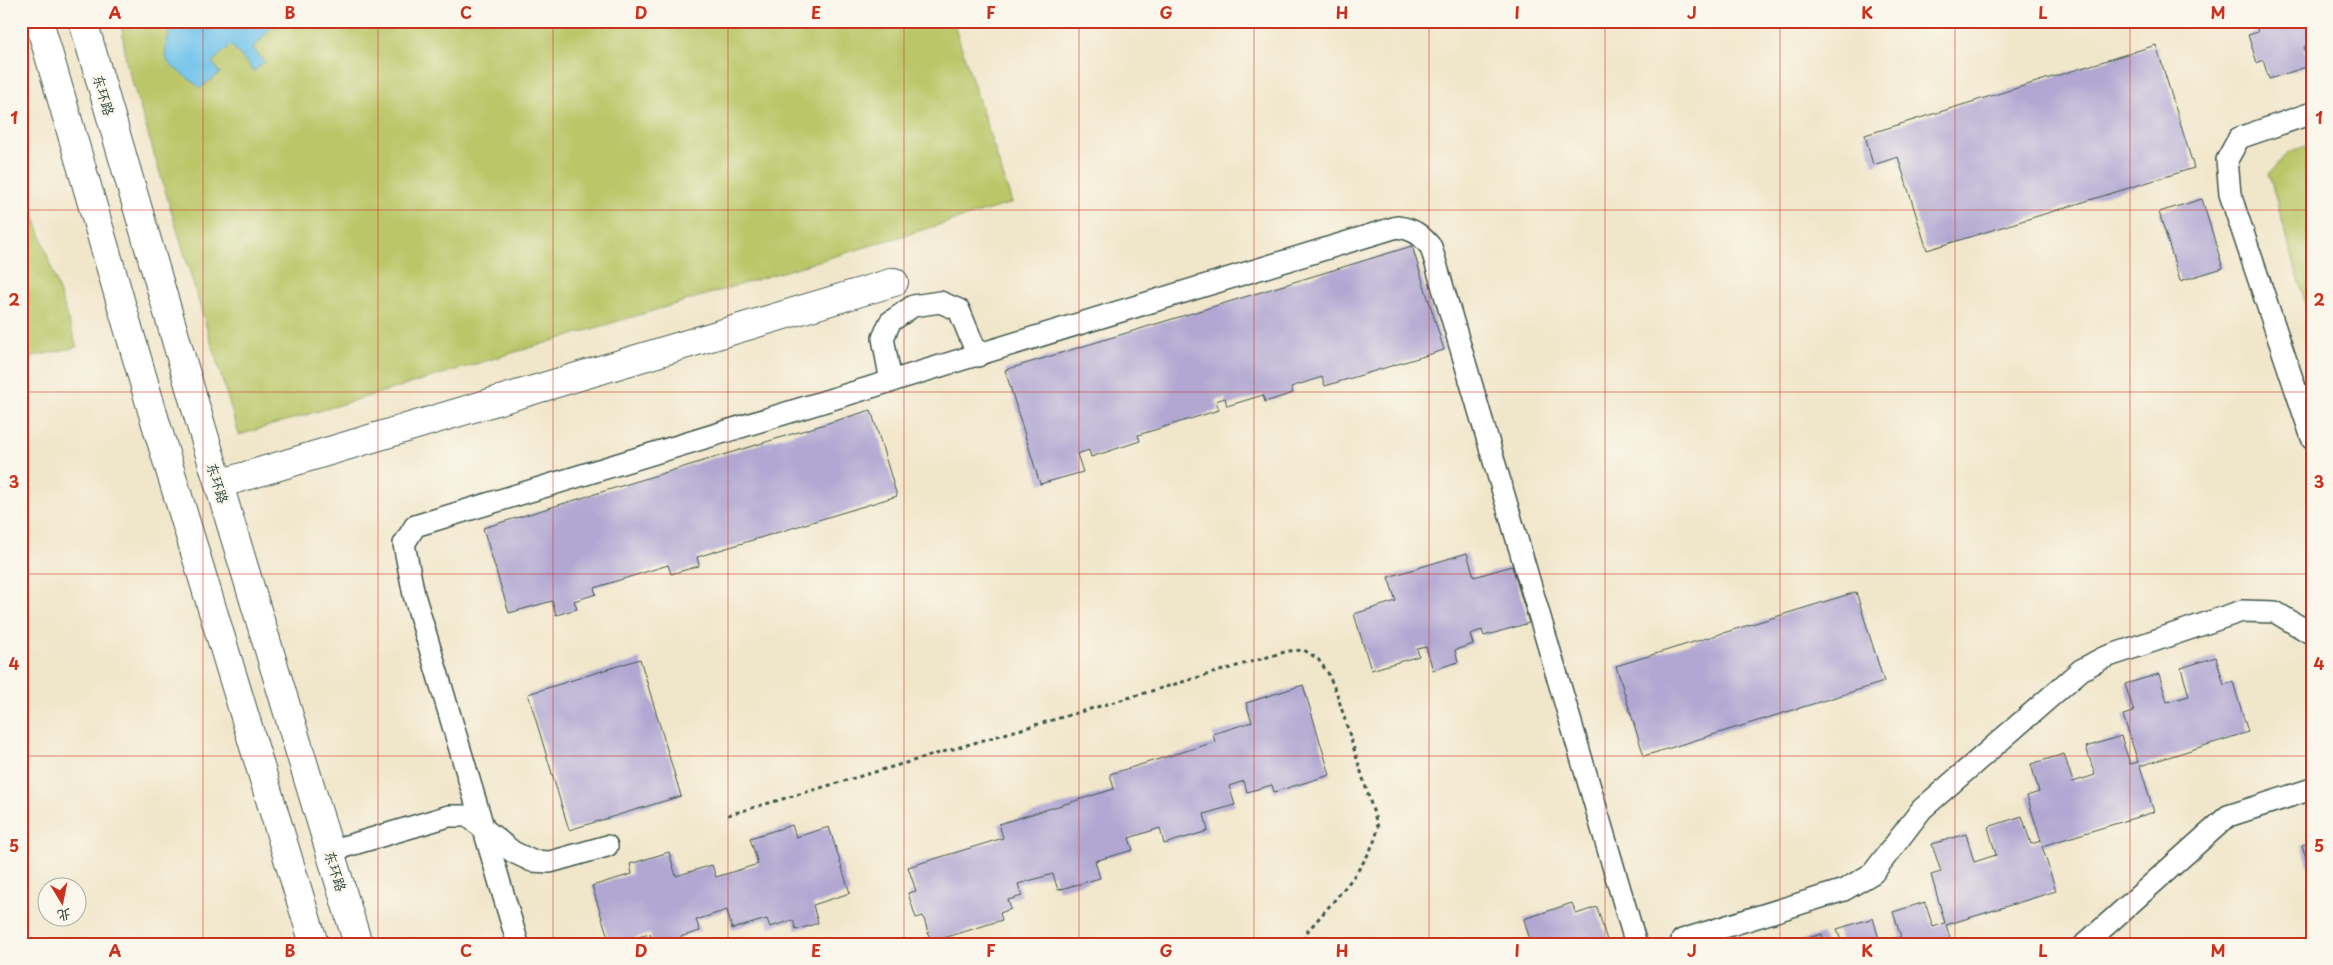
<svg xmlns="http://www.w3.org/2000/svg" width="2333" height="965" font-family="'Playpen Sans','LXGW WenKai TC',sans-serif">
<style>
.green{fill:#bac668;stroke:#6c824e}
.water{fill:#6dc2ea;stroke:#46808f}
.building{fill:#b1a7d2}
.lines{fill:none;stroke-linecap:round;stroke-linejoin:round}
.lane-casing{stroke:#3e564a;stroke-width:24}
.street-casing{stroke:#3e564a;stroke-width:30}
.primary-casing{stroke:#3e564a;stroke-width:30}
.path{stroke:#3e564a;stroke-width:3;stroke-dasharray:4 4;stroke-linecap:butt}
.lane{stroke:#fff;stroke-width:21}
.street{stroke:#fff;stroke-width:28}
.primary{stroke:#fff;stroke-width:28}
.grid{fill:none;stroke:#c8321e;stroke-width:1;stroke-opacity:0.55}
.labels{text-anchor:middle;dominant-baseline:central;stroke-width:5;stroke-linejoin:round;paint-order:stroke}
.street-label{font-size:14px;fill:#1f3d34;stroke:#fbf7ec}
.neatline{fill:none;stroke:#c8321e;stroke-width:2}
.grid-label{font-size:16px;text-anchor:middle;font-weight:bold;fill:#c8321e}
</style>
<rect width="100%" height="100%" fill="#fbf7ec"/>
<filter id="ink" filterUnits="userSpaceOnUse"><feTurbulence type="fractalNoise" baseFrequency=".02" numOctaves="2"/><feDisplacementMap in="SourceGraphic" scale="10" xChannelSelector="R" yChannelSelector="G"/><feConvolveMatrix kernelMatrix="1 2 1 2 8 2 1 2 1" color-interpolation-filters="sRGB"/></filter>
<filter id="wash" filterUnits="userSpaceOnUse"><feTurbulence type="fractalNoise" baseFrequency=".0096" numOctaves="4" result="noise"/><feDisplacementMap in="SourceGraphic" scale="20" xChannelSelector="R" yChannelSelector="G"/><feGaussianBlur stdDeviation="1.12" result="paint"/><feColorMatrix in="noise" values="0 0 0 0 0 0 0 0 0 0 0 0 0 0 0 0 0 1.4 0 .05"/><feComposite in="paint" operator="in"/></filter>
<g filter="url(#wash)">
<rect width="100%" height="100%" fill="#f0e6ca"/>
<g class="green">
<path d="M121 21H953L1012 203 239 435 126 61Z"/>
<path d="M2312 144V327L2269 174 2288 152Z"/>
<path d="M21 174 77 347 21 359Z"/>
</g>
<path class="water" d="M174 21H278L253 48 264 62 254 71 231 45 212 62 220 73 200 88C169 60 155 69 174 21Z"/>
<g id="blocks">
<g class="building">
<path d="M2254 21H2312V51L2309 45 2304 47 2309 66 2269 79 2263 60 2257 63 2248 35 2258 32Z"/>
<path d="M2156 45 2194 168 1927 250 1898 157 1873 165 1865 135Z"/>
<path d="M2202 199 2223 268 2180 281 2159 212Z"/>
<path d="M1412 246 1444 350 1325 386 1322 377 1291 387 1293 393 1265 402 1263 395 1227 406 1225 398 1216 401 1219 410 1138 435 1140 441 1091 457 1089 450 1077 454 1083 472 1040 484 1005 370Z"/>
<path d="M871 410 897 496 697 557 699 566 671 574 668 565 594 588 596 594 574 601 577 609 556 615 552 601 509 613 483 528Z"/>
<path d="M1467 553 1474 577 1512 566 1529 623 1484 636 1482 630 1470 634 1473 644 1455 650 1458 662 1433 670 1426 647 1417 649 1419 656 1371 670 1354 614 1396 601 1388 577Z"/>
<path d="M1856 592 1884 682 1644 756 1616 666Z"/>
<path d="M2216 657 2224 685 2233 682 2248 732 2140 766 2154 812 2042 846 2056 891 1946 925 1952 944H1842L1837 929 1873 918 1880 943 1901 937 1893 912 1925 902 1933 927 1945 923 1931 875 1941 872 1932 844 1966 834 1974 862 1996 855 1988 827 2022 816 2031 844 2041 841 2027 796 2039 792 2031 764 2064 754 2073 782 2095 775 2086 747 2121 736 2130 764 2138 762 2123 715 2134 712 2125 684 2159 674 2167 702 2189 696 2181 668Z"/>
<path d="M640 659 681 796 569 830 528 694Z"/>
<path d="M1303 685 1330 775 1274 792 1272 785 1247 792 1244 781 1229 786 1235 805 1204 814 1208 831 1164 844 1160 828 1129 838 1133 850 1095 861 1100 878 1058 890 1053 874 1018 884 1022 896 1008 900 1011 909 1000 913 1002 920 931 942 923 916 916 918 908 893 916 891 908 867 1003 838 999 824 1114 789 1110 774 1215 742 1213 734 1252 722 1246 703Z"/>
<path d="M792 825 796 837 829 827 850 893 813 905 818 923 796 930 793 920 770 927 767 919 732 929 727 910 696 920 700 931 680 937 682 944H653L650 934 610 944 592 886 632 874 630 864 669 852 676 876 712 865 716 877 758 864 750 838Z"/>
<path d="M2312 842V873H2311L2302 845Z"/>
<path d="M1572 903 1576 914 1597 907 1608 944H1531L1524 919Z"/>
<path d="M1822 934 1825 944H1792L1791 943Z"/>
</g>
</g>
</g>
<g filter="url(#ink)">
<use href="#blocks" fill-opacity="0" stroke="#3e564a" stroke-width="1"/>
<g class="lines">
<defs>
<g id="lane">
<path d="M2312 113 2239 138 2227 160 2230 194 2312 438"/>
<path d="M891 382 883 338 890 322 913 306 940 302 959 310 978 356"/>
<path d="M330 851 449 816H468L513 852 532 861 550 862 607 846"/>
<path d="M1682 940 1844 890 1873 873 1922 809 2081 670 2103 658 2242 611 2275 612 2312 634"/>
<path d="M518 944 414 595 404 544 415 526 1397 227C1414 229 1421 235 1431 247L1636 944"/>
<path d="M2085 944 2228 816 2312 789"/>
</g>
<path id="street" d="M219 484 894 282"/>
<g id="primary">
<path d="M39 21 156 424 314 944"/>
<path d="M83 21 197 412 358 944"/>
</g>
</defs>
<use href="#lane" class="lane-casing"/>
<use href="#street" class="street-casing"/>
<use href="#primary" class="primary-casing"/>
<path class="path" d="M728 815 1288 651 1304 650 1318 659 1328 673 1337 694 1378 827C1373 862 1330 904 1307 932L1303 944"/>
<use href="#lane" class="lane"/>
<use href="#street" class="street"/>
<use href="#primary" class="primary"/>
</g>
</g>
<path class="grid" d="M203 21V944M378 21V944M553 21V944M728 21V944M904 21V944M1079 21V944M1254 21V944M1429 21V944M1605 21V944M1780 21V944M1955 21V944M2130 21V944M21 210H2312M21 392H2312M21 574H2312M21 756H2312"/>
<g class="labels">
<g class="street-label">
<text transform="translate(104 95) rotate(74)">东环路</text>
<text transform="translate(218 483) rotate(73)">东环路</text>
<text transform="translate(336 871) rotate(73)">东环路</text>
</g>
</g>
<rect width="2333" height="965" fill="none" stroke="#fbf7ec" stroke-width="55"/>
<g transform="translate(62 902) rotate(170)"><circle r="24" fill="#fbf7ec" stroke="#a3ada2"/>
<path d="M0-4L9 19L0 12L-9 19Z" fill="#c8321e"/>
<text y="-8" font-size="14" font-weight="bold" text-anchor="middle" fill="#1f3d34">北</text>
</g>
<rect x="28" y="28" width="2278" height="910" class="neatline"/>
<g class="grid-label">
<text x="115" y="19">A</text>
<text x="290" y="19">B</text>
<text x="466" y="19">C</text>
<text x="641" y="19">D</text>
<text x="816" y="19">E</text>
<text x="991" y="19">F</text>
<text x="1166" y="19">G</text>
<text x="1342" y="19">H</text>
<text x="1517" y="19">I</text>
<text x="1692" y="19">J</text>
<text x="1867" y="19">K</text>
<text x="2043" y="19">L</text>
<text x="2218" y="19">M</text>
<text x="14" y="124">1</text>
<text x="2319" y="124">1</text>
<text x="14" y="306">2</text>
<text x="2319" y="306">2</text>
<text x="14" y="488">3</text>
<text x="2319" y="488">3</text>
<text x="14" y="670">4</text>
<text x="2319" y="670">4</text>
<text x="14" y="852">5</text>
<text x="2319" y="852">5</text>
<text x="115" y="957">A</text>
<text x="290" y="957">B</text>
<text x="466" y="957">C</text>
<text x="641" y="957">D</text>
<text x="816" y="957">E</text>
<text x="991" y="957">F</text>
<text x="1166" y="957">G</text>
<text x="1342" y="957">H</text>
<text x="1517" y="957">I</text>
<text x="1692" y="957">J</text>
<text x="1867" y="957">K</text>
<text x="2043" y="957">L</text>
<text x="2218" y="957">M</text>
</g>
</svg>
